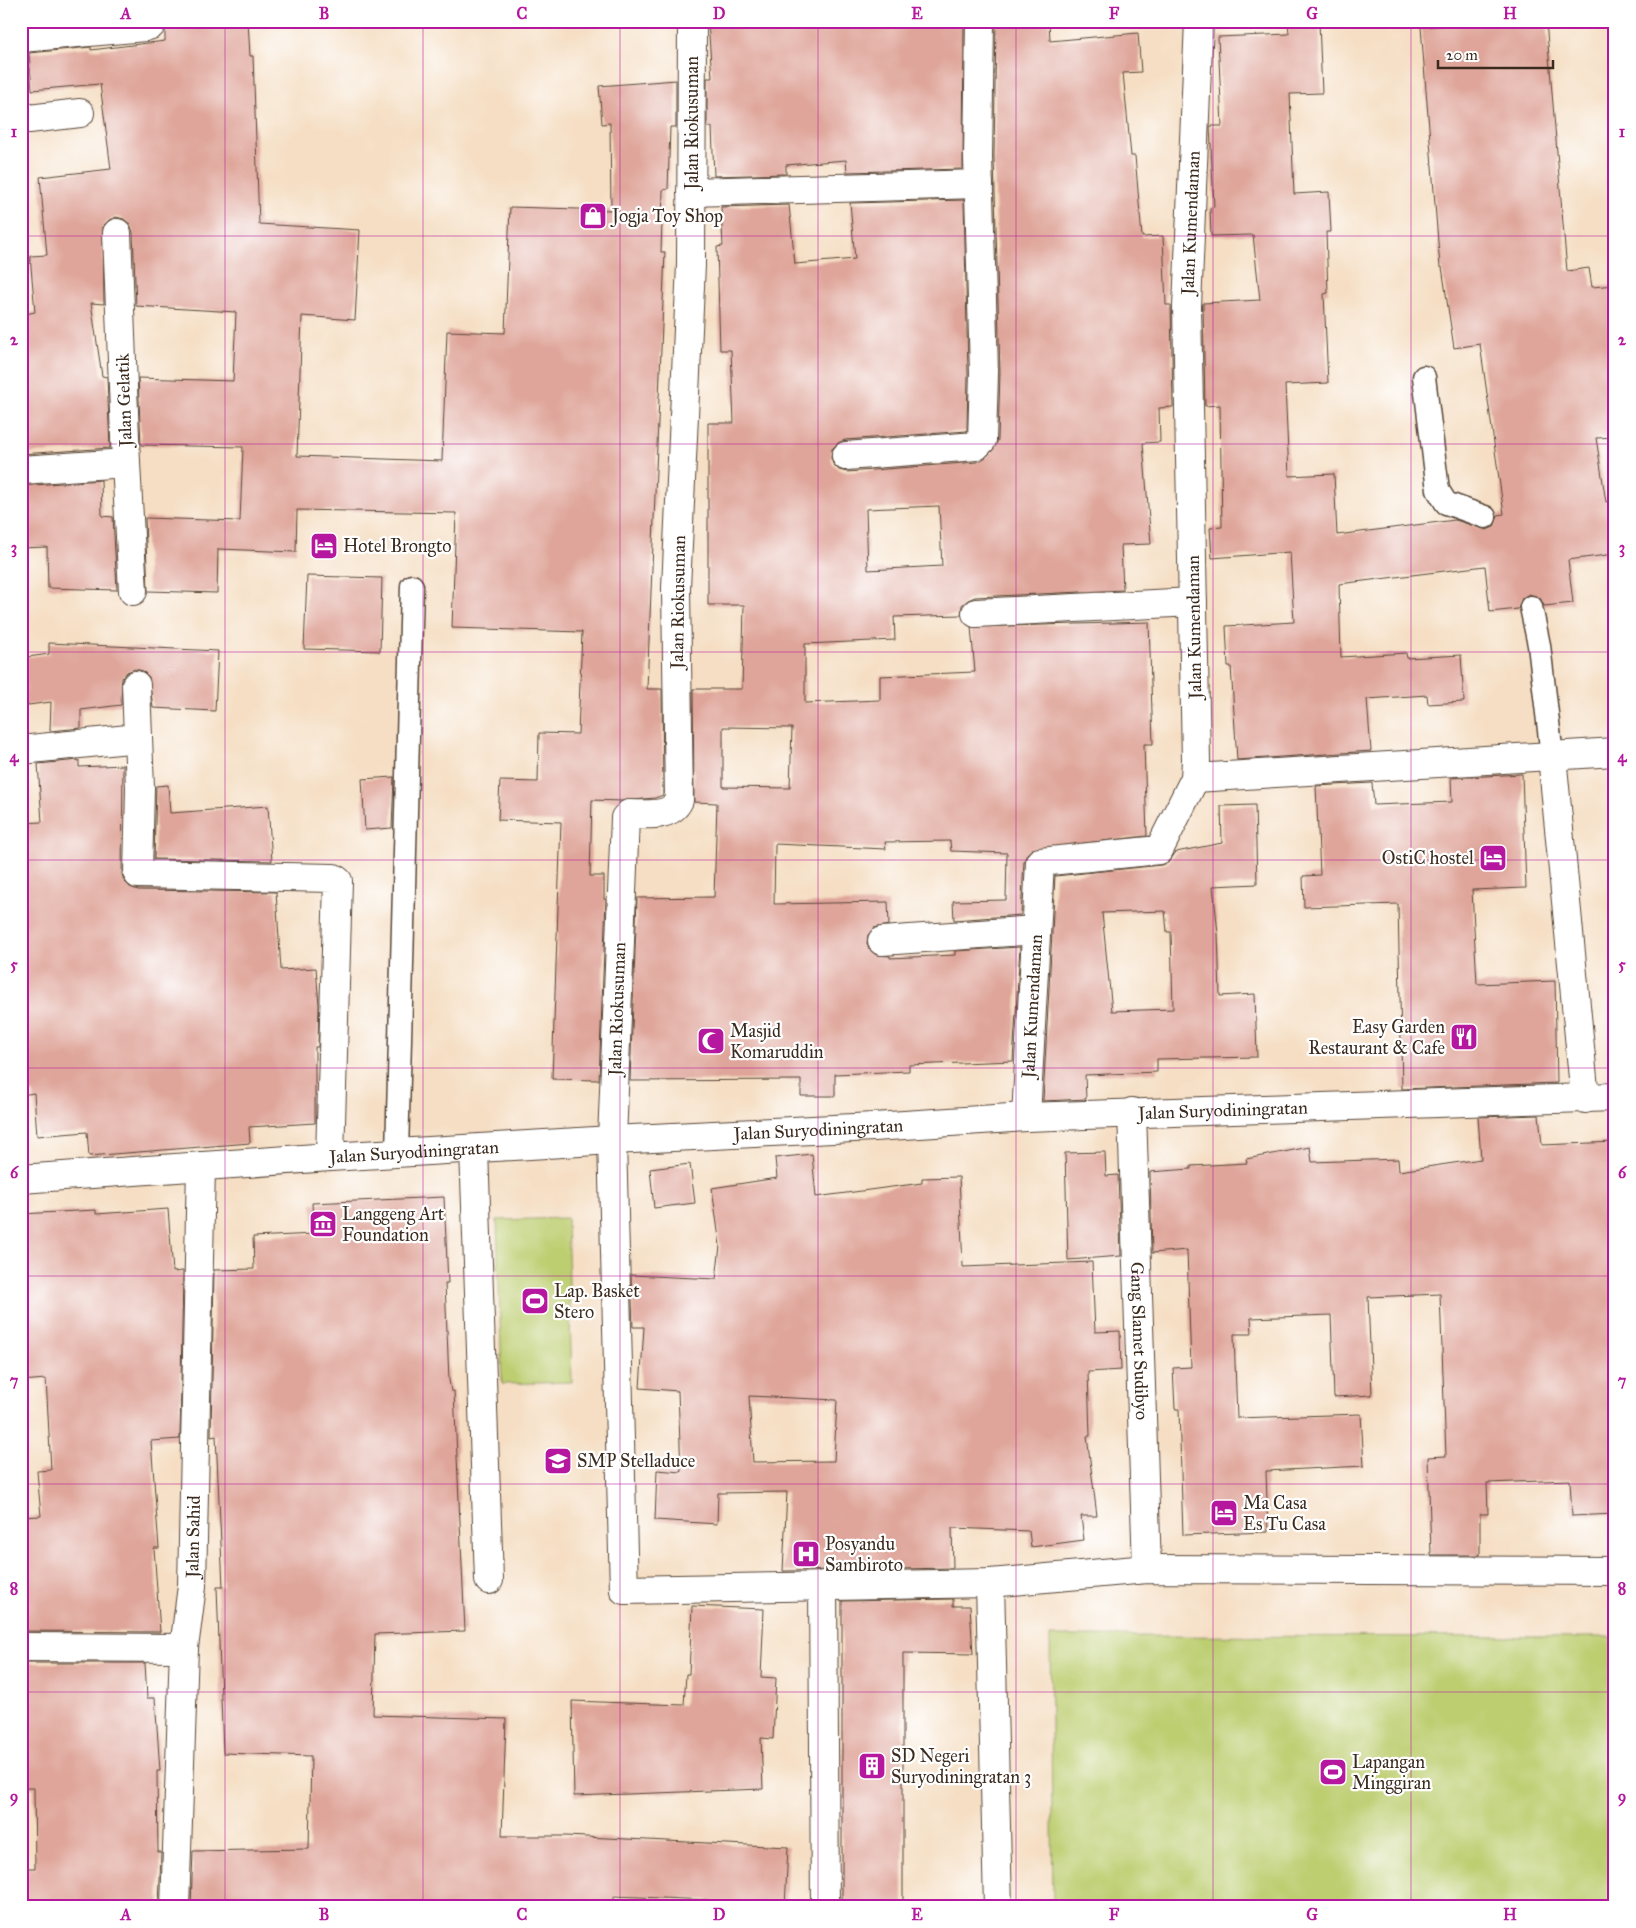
<svg xmlns="http://www.w3.org/2000/svg" width="1636" height="1928" font-family="'IM FELL Great Primer',serif">
<style>
.green{fill:#bdce71;stroke:#7c7c48}
.building{fill:#dfa59a;fill-rule:evenodd}
.lines{fill:none;stroke-linecap:round;stroke-linejoin:round}
.service-casing{stroke:#574537;stroke-width:25}
.minor-casing{stroke:#574537;stroke-width:30}
.tertiary-casing{stroke:#574537;stroke-width:30}
.service{stroke:#fff;stroke-width:22}
.minor{stroke:#fff;stroke-width:28}
.tertiary{stroke:#fff;stroke-width:28}
.grid{fill:none;stroke:#b5179e;stroke-width:1;stroke-opacity:0.55}
.labels{text-anchor:middle;dominant-baseline:central;stroke-width:4.5;stroke-linejoin:round;paint-order:stroke}
.street-label{font-size:18px;fill:#3b2a1e;stroke:#fff}
.poi-label{font-size:18px;fill:#3b2a1e;stroke:#fff;text-anchor:start}
.neatline{fill:none;stroke:#b5179e;stroke-width:2}
.grid-label{font-size:16px;text-anchor:middle;font-weight:bold;fill:#b5179e}
</style>
<rect width="100%" height="100%" fill="#fff"/>
<filter id="ink" filterUnits="userSpaceOnUse"><feTurbulence type="fractalNoise" baseFrequency=".02" numOctaves="2"/><feDisplacementMap in="SourceGraphic" scale="10" xChannelSelector="R" yChannelSelector="G"/><feConvolveMatrix kernelMatrix="1 2 1 2 8 2 1 2 1" color-interpolation-filters="sRGB"/></filter>
<filter id="wash" filterUnits="userSpaceOnUse"><feTurbulence type="fractalNoise" baseFrequency=".0096" numOctaves="4" result="noise"/><feDisplacementMap in="SourceGraphic" scale="20" xChannelSelector="R" yChannelSelector="G"/><feGaussianBlur stdDeviation="1.12" result="paint"/><feColorMatrix in="noise" values="0 0 0 0 0 0 0 0 0 0 0 0 0 0 0 0 0 1.4 0 .05"/><feComposite in="paint" operator="in"/></filter>
<g filter="url(#wash)">
<rect width="100%" height="100%" fill="#f5dec3"/>
<g class="green">
<path d="M567 1218 572 1382 502 1384 497 1220Z"/>
<path d="M1050 1636 1615 1637V1907H1053Z"/>
</g>
<g id="blocks">
<g class="building">
<path d="M168 21H248L250 56H253L259 224 360 230 355 320 302 316 297 456 442 461 447 331 505 333 510 207 611 210 610 123 602 124 599 86 676 80V127H670L668 189 663 190 661 252H665L647 689H662L663 795 655 798 622 801 592 800 590 876H604V899H606L599 1080 552 1079 561 822 498 820 500 781 538 782 539 733 578 734 582 632 452 628 456 513 297 510 296 552 218 549 217 593 148 591 145 518 240 521 243 447 141 445 138 378 233 381 236 312 136 306 133 232 130 224 124 219 116 217 109 220 103 226 104 304 91 303 102 376 107 377 110 448 21 454V315L35 312 30 256 47 255 40 177 111 169 100 84 32 90 29 53 91 47V50L165 41V32Z"/>
<path d="M708 21H964L963 169 847 172 846 160 786 165V174L714 176 712 127H707V78H712Z"/>
<path d="M996 21H1049L1050 41 1138 33 1141 72 1123 73 1131 156H1135L1142 237 1163 236 1166 305H1171L1173 407 1159 408 1160 442 1143 443 1151 544 1121 545 1123 590 975 597 968 600 962 605 961 615 894 617 895 640 805 644V703L880 700V676L975 672 971 627 1149 622 1153 744H1144L1147 836 1032 849 1027 854 1024 861 1021 915 954 920 953 901 1006 900 1007 853 951 851 950 841 885 842 886 849 775 844 774 904 888 902 889 925 874 928 868 935 867 943 869 949 876 955 890 956V958L955 955V951L1020 947 1013 1061 909 1065V1071L835 1074V1096H801V1080L630 1081 637 898 714 897 717 803 694 802 693 689H742L744 605H708V423H734L731 350H720L717 247 723 246 721 207 789 205 795 264 855 259 850 203 964 200 968 373 967 431 845 440 838 443 832 449 831 458 833 464 839 470 847 472 977 462 986 457 993 450 998 440 1000 373 994 157ZM939 506 942 566 868 570 866 509ZM723 727 792 728 790 788 723 787Z"/>
<path d="M1523 21H1546L1567 271 1589 268 1592 287 1615 285V437L1596 438 1606 502 1615 501V554L1568 560 1573 603 1544 606 1540 598 1529 594 1522 598 1518 609 1490 612 1485 566 1339 584 1341 657 1406 653 1407 658 1461 655 1464 702 1428 704 1427 695 1367 699 1371 751 1237 760 1231 666H1228L1226 626 1294 622 1290 552 1212 558 1210 528 1222 527 1220 405 1205 406 1203 303 1260 300 1253 235 1211 236 1210 208 1214 207 1210 126H1222L1218 37 1289 34 1288 23 1319 22 1322 93 1290 94 1294 194 1329 192 1331 232H1326L1328 293 1324 294 1328 383 1285 385 1289 476 1334 474 1337 535 1455 520 1487 530 1494 527 1498 515 1504 514 1480 344 1454 348 1442 267H1440L1421 27Z"/>
<path d="M101 480 102 516 113 517 117 590 48 588 47 547 21 548V486Z"/>
<path d="M307 576 382 578 380 651 304 649Z"/>
<path d="M49 643 218 651 215 711 153 708 149 677 143 671 135 669 127 672 122 678 121 705 81 710V728L50 731 51 702 21 706V658L49 654Z"/>
<path d="M79 760V767L123 765 122 874 124 881 130 887 138 890 276 892 281 970 316 968 319 1005 318 1047H315V1123L249 1127 250 1143 89 1156 87 1132 37 1136 34 1093 21 1095V823L42 822 38 764Z"/>
<path d="M1522 774 1526 888 1472 890 1477 984 1555 981 1557 1083 1402 1089 1398 904 1304 907 1303 876 1320 875 1316 786 1372 783 1374 805 1452 802 1451 778Z"/>
<path d="M394 777 392 828 365 830 362 779Z"/>
<path d="M168 785 170 813 268 806 272 861 154 859 156 786Z"/>
<path d="M1255 805 1257 884 1213 886 1218 933 1220 996 1255 994 1257 1057 1157 1059V1072L1085 1075 1086 1099 1043 1101 1055 876 1161 865 1168 863 1176 852 1222 843 1221 806ZM1165 911 1167 932H1171L1173 1009 1112 1011 1102 913Z"/>
<path d="M1539 1115 1542 1145 1615 1142V1514L1572 1516 1570 1480 1487 1483 1488 1514H1480V1555H1431L1428 1457 1446 1456 1440 1294 1368 1297 1372 1395 1334 1397 1331 1315 1251 1318 1252 1334H1234L1237 1418 1361 1414 1364 1466 1266 1471 1268 1532 1183 1535 1179 1409H1175L1173 1368 1191 1367 1187 1250 1152 1253 1150 1172 1191 1169V1166L1247 1163 1246 1159 1310 1147 1312 1162 1398 1159 1399 1171 1481 1159 1478 1117Z"/>
<path d="M1105 1152 1106 1176 1118 1175 1121 1256 1068 1260 1065 1153Z"/>
<path d="M812 1154 816 1197 922 1183V1178L959 1177 963 1267 1092 1262 1095 1332 1120 1331 1121 1370 1088 1372 1090 1436H1087L1097 1516H1081L1084 1540 1031 1547 1029 1531 952 1528 953 1568 783 1571 787 1492 718 1493 717 1524 655 1520 657 1470 681 1472 678 1391 640 1388 644 1327H633L631 1275 716 1279 720 1246 712 1188 777 1178 775 1158ZM749 1396 837 1400 834 1461 753 1462Z"/>
<path d="M690 1164 695 1203 654 1208 650 1169Z"/>
<path d="M444 1197 448 1283H445L449 1380 451 1391H454L465 1631 375 1634 373 1715 506 1719 502 1836H566L788 1847 785 1907H707L708 1900 614 1896V1907H191L193 1851 309 1849 311 1756 223 1753 217 1587H223L216 1436 211 1437 214 1270 254 1269 253 1237 314 1234 312 1203Z"/>
<path d="M168 1209 173 1272 183 1271 180 1439 151 1441 159 1548H154L160 1632 21 1631V1517L41 1516 37 1471 51 1470 46 1379 21 1381V1214L96 1210V1214Z"/>
<path d="M953 1599V1606H970L973 1654 903 1653V1907H842V1601Z"/>
<path d="M692 1606 764 1609 761 1677 776 1678 773 1739 761 1738 763 1789 574 1796 572 1701 684 1705 686 1674H689Z"/>
<path d="M21 1663H145L147 1698H155L160 1771H157L158 1852H161L159 1907H21V1868H35L34 1788H21V1757H25V1688H21Z"/>
</g>
</g>
</g>
<g filter="url(#ink)">
<use href="#blocks" fill-opacity="0" stroke="#574537" stroke-width="1"/>
<g class="lines">
<defs>
<g id="service">
<path d="M1424 377 1438 490 1446 503 1485 517"/>
<path d="M1531 607 1539 645 1552 756"/>
<path d="M397 1153 412 586"/>
</g>
<g id="minor">
<path d="M692 21 691 265 676 588 679 800C671 818 646 814 629 814L625 818 612 1140 624 1590 990 1583 1147 1569 1615 1571"/>
<path d="M21 38 145 27 151 25 153 21"/>
<path d="M21 113 24 117 29 119 80 113"/>
<path d="M691 192 979 184"/>
<path d="M846 456 976 446 982 440 984 373 978 157 980 21"/>
<path d="M126 463 133 591"/>
<path d="M21 470 126 463 117 233"/>
<path d="M976 613 1193 602"/>
<path d="M136 685 140 788 138 874 334 878 338 881 330 1157"/>
<path d="M21 750 138 738"/>
<path d="M1552 756 1585 1099"/>
<path d="M1195 778 1615 752"/>
<path d="M882 941 1036 930"/>
<path id="s1" d="M1132 1112 1147 1569"/>
<path id="s2" d="M1026 1117 1040 862 1159 850 1195 778 1196 760 1187 307 1199 21"/>
<path d="M474 1149 489 1580"/>
<path d="M990 1583 998 1907"/>
<path d="M823 1585 825 1907"/>
<path d="M21 1647 184 1648"/>
<path id="s3" d="M175 1907 184 1648 192 1586 201 1166"/>
</g>
<g id="tertiary">
<path id="s4" d="M21 1179 330 1157 612 1140 874 1127 1026 1117 1615 1097"/>
</g>
</defs>
<use href="#service" class="service-casing"/>
<use href="#minor" class="minor-casing"/>
<use href="#tertiary" class="tertiary-casing"/>
<use href="#service" class="service"/>
<use href="#minor" class="minor"/>
<use href="#tertiary" class="tertiary"/>
</g>
</g>
<path class="grid" d="M225 21V1907M423 21V1907M620 21V1907M818 21V1907M1016 21V1907M1213 21V1907M1411 21V1907M21 236H1615M21 444H1615M21 652H1615M21 860H1615M21 1068H1615M21 1276H1615M21 1484H1615M21 1692H1615"/>
<defs>
<symbol id="shop-square" viewBox="-11 -11 22 22"><rect x="-9" y="-9" width="18" height="18" rx="4" fill="#b5179e" stroke="#fff"/><path d="M-5-2.5h2.3a2.7 3.5 0 0 1 5.4 0H5L5.5 6h-11ZM-1.5-2.5h3a1.5 2.3 0 0 0-3 0Z" fill="#fff"/></symbol>
<symbol id="hotel-square" viewBox="-11 -11 22 22"><rect x="-9" y="-9" width="18" height="18" rx="4" fill="#b5179e" stroke="#fff"/><path d="M-6-4.5h1.5V1H6V5H4.5V3h-9V5H-6ZM-4 0a1.8 1.8 0 1 1 3.6 0ZM.5 0V-2.5h3Q6-2.5 6 0Z" fill="#fff"/></symbol>
<symbol id="restaurant-square" viewBox="-11 -11 22 22"><rect x="-9" y="-9" width="18" height="18" rx="4" fill="#b5179e" stroke="#fff"/><path d="M-5-6h1v4h1v-4h1v4h1v-4h1v5L-1.5 .5V6h-2V.5L-5-1ZM5-6V6H3V1.5H1.5Q1.5-4 5-6Z" fill="#fff"/></symbol>
<symbol id="mosque-square" viewBox="-11 -11 22 22"><rect x="-9" y="-9" width="18" height="18" rx="4" fill="#b5179e" stroke="#fff"/><path d="M3.5-4.9A6 6 0 1 0 3.5 4.9A5 5 0 1 1 3.5-4.9Z" fill="#fff"/></symbol>
<symbol id="museum-square" viewBox="-11 -11 22 22"><rect x="-9" y="-9" width="18" height="18" rx="4" fill="#b5179e" stroke="#fff"/><path d="M0-6L6-3V-2H-6V-3ZM-5-1h2V3h-2ZM-1-1h2V3h-2ZM3-1h2V3H3ZM-6 4H6V6H-6Z" fill="#fff"/></symbol>
<symbol id="stadium-square" viewBox="-11 -11 22 22"><rect x="-9" y="-9" width="18" height="18" rx="4" fill="#b5179e" stroke="#fff"/><path d="M0-5a6.5 5 0 1 0 0 10a6.5 5 0 1 0 0-10ZM-3.5-1.8h7v3.6h-7Z" fill="#fff"/></symbol>
<symbol id="school-square" viewBox="-11 -11 22 22"><rect x="-9" y="-9" width="18" height="18" rx="4" fill="#b5179e" stroke="#fff"/><path d="M0-5L7-2L0 1L-7-2ZM-4 1L0 2.5L4 1V4Q0 6-4 4Z" fill="#fff"/></symbol>
<symbol id="hospital-square" viewBox="-11 -11 22 22"><rect x="-9" y="-9" width="18" height="18" rx="4" fill="#b5179e" stroke="#fff"/><path d="M-5-5h3v3.5h4V-5h3V5h-3V1.5h-4V5h-3Z" fill="#fff"/></symbol>
<symbol id="building-square" viewBox="-11 -11 22 22"><rect x="-9" y="-9" width="18" height="18" rx="4" fill="#b5179e" stroke="#fff"/><path d="M-4-6H4V6H1V3H-1V6H-4ZM-2.5-4.3h1.7v1.8h-1.7ZM.8-4.3h1.7v1.8H.8ZM-2.5-1h1.7V.8h-1.7ZM.8-1h1.7V.8H.8Z" fill="#fff"/></symbol>
</defs>
<g fill-rule="evenodd">
<use href="#shop-square" x="577" y="200" width="32" height="32"/>
<use href="#hotel-square" x="308" y="530" width="32" height="32"/>
<use href="#hotel-square" x="1477" y="842" width="32" height="32"/>
<use href="#restaurant-square" x="1448" y="1021" width="32" height="32"/>
<use href="#mosque-square" x="695" y="1025" width="32" height="32"/>
<use href="#museum-square" x="307" y="1208" width="32" height="32"/>
<use href="#stadium-square" x="519" y="1285" width="32" height="32"/>
<use href="#school-square" x="542" y="1445" width="32" height="32"/>
<use href="#hotel-square" x="1208" y="1497" width="32" height="32"/>
<use href="#hospital-square" x="790" y="1538" width="32" height="32"/>
<use href="#building-square" x="856" y="1750" width="32" height="32"/>
<use href="#stadium-square" x="1317" y="1756" width="32" height="32"/>
</g>
<g class="labels">
<g class="street-label">
<text transform="translate(692 123) rotate(-90)">Jalan Riokusuman</text>
<text stroke="none"><textPath href="#s2" startOffset="1011">Jalan Kumendaman</textPath></text>
<text transform="translate(124 400) rotate(-92)">Jalan Gelatik</text>
<text transform="translate(678 602) rotate(-89)">Jalan Riokusuman</text>
<text transform="translate(1194 627) rotate(-91)">Jalan Kumendaman</text>
<text stroke="none"><textPath href="#s2" startOffset="111">Jalan Kumendaman</textPath></text>
<text transform="translate(617 1009) rotate(-88)">Jalan Riokusuman</text>
<text stroke="none"><textPath href="#s4" startOffset="1204">Jalan Suryodiningratan</textPath></text>
<text stroke="none"><textPath href="#s4" startOffset="799">Jalan Suryodiningratan</textPath></text>
<text stroke="none"><textPath href="#s4" startOffset="394">Jalan Suryodiningratan</textPath></text>
<text stroke="none"><textPath href="#s1" startOffset="229">Gang Slamet Sudibyo</textPath></text>
<text stroke="none"><textPath href="#s3" startOffset="371">Jalan Sahid</textPath></text>
</g>
<g class="poi-label">
<text x="612" y="216">Jogja Toy Shop</text>
<text x="343" y="546">Hotel Brongto</text>
<text x="1474" y="858" text-anchor="end">OstiC hostel</text>
<text x="1445" y="1027" text-anchor="end">Easy Garden<tspan x="1445" dy="21">Restaurant &amp; Cafe</tspan></text>
<text x="730" y="1031">Masjid<tspan x="730" dy="21">Komaruddin</tspan></text>
<text x="342" y="1214">Langgeng Art<tspan x="342" dy="21">Foundation</tspan></text>
<text x="554" y="1291">Lap. Basket<tspan x="554" dy="21">Stero</tspan></text>
<text x="577" y="1461">SMP Stelladuce</text>
<text x="1243" y="1503">Ma Casa<tspan x="1243" dy="21">Es Tu Casa</tspan></text>
<text x="825" y="1544">Posyandu<tspan x="825" dy="21">Sambiroto</tspan></text>
<text x="891" y="1756">SD Negeri<tspan x="891" dy="21">Suryodiningratan 3</tspan></text>
<text x="1352" y="1762">Lapangan<tspan x="1352" dy="21">Minggiran</tspan></text>
</g>
</g>
<rect width="1636" height="1928" fill="none" stroke="#fff" stroke-width="55"/>
<path d="M1438 60v8h115v-8" fill="none" stroke="#3b2a1e" stroke-width="2.5"/>
<text x="1446" y="60" font-size="15" fill="#3b2a1e" stroke="#ffffff" stroke-width="4" paint-order="stroke">20 m</text>
<rect x="28" y="28" width="1580" height="1872" class="neatline"/>
<g class="grid-label">
<text x="126" y="19">A</text>
<text x="324" y="19">B</text>
<text x="522" y="19">C</text>
<text x="719" y="19">D</text>
<text x="917" y="19">E</text>
<text x="1114" y="19">F</text>
<text x="1312" y="19">G</text>
<text x="1510" y="19">H</text>
<text x="14" y="137">1</text>
<text x="1622" y="137">1</text>
<text x="14" y="345">2</text>
<text x="1622" y="345">2</text>
<text x="14" y="553">3</text>
<text x="1622" y="553">3</text>
<text x="14" y="762">4</text>
<text x="1622" y="762">4</text>
<text x="14" y="970">5</text>
<text x="1622" y="970">5</text>
<text x="14" y="1178">6</text>
<text x="1622" y="1178">6</text>
<text x="14" y="1386">7</text>
<text x="1622" y="1386">7</text>
<text x="14" y="1594">8</text>
<text x="1622" y="1594">8</text>
<text x="14" y="1802">9</text>
<text x="1622" y="1802">9</text>
<text x="126" y="1920">A</text>
<text x="324" y="1920">B</text>
<text x="522" y="1920">C</text>
<text x="719" y="1920">D</text>
<text x="917" y="1920">E</text>
<text x="1114" y="1920">F</text>
<text x="1312" y="1920">G</text>
<text x="1510" y="1920">H</text>
</g>
</svg>
